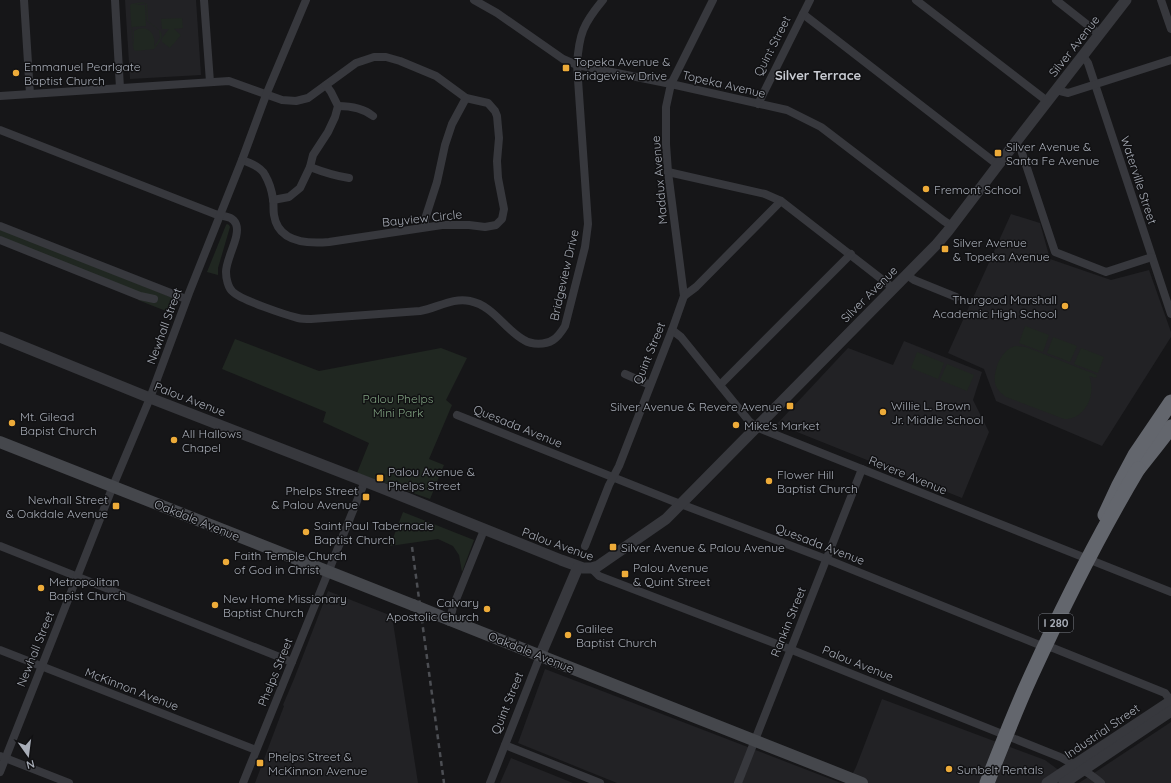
<svg xmlns="http://www.w3.org/2000/svg" width="1171" height="783" font-family="Quicksand,sans-serif">
<style>
.built{fill:#222225}
.green{fill:#202721;fill-rule:evenodd}
.lines{fill:none;stroke-linecap:round;stroke-linejoin:round}
.minor{stroke:#37383d;stroke-width:8}
.tertiary{stroke:#37383d;stroke-width:11}
.secondary{stroke:#45474c;stroke-width:12}
.motorway{stroke:#63666d;stroke-width:15}
.rail{stroke:#4c4e53;stroke-width:2.5;stroke-dasharray:5 4;stroke-linecap:butt}
.secondary-bridge{stroke:#45474c;stroke-width:12}
.motorway-bridge{stroke:#63666d;stroke-width:15}
.poi-dot{fill:#edab39;stroke:#111113;stroke-width:1.5}
.labels{text-anchor:middle;dominant-baseline:central;stroke-width:3;stroke-linejoin:round;paint-order:stroke}
.shield{fill:#111113;stroke:#7b7e86;stroke-width:1}
.shield-label{font-size:11px;font-weight:bold;fill:#a8adb7}
.street-label{font-size:12px;fill:#a8adb7;stroke:#111113}
.poi-label{font-size:12px;fill:#a8adb7;stroke:#111113;text-anchor:start}
.park-label{font-size:12px;fill:#80a281;stroke:#111113}
.neighbourhood-label{font-size:13px;font-weight:bold;fill:#c9ccd3;stroke:#111113}
</style>
<rect width="100%" height="100%" fill="#161618"/>
<g class="built">
<path d="M125 0H196L201 75 130 79Z"/>
<path d="M1011 214 1040 223 1050 259 1111 280 1149 270 1171 332V337L1102 446 996 401 984 369 948 353Z"/>
<path d="M904 341 982 372 973 400 989 432 962 498 777 424 848 348 893 365Z"/>
<path d="M328 591 392 616 418 783H255L284 706 283 705 294 679Z"/>
<path d="M545 669 841 783H617L518 743Z"/>
<path d="M882 699 1045 760 1076 783H848L856 767Z"/>
<path d="M1171 722V783H1079Z"/>
<path d="M511 758 573 783H500Z"/>
</g>
<g class="green">
<path d="M143 2 147 4 148 21C162 32 168 33 154 49L136 51 134 50 133 47 130 6 131 4ZM145 3 146 5 147 21 159 30 160 38 154 47C157 34 147 23 134 31V49L132 27 146 26 145 5H135Z"/>
<path d="M182 18 183 28 174 29 181 35 170 48 162 42V38L169 29H162L161 19Z"/>
<path d="M227 224 229 225 230 227 218 268V275L207 272 226 225Z"/>
<path d="M0 229 176 299 171 313 138 300 141 293 0 237Z"/>
<path d="M1025 326 1049 335 1043 352 1019 343Z"/>
<path d="M1053 337 1077 346 1070 362 1047 353Z"/>
<path d="M235 339 319 371 441 348 467 358 446 400 452 405 429 459 444 465 430 499 357 473 369 443 323 422 326 412 222 369Z"/>
<path d="M1015 346 1026 347 1097 375 1096 378 1089 376C1097 394 1085 420 1064 419L1006 397C992 387 993 378 998 363 1002 355 1006 349 1015 346Z"/>
<path d="M1081 348 1104 357 1098 373 1074 364Z"/>
<path d="M917 352 944 363 938 379 911 368Z"/>
<path d="M947 364 974 375 967 391 940 380Z"/>
<path d="M403 512 474 540 462 572 459 555 453 546 438 539 390 546Z"/>
</g>
<g class="lines">
<g class="minor">
<path d="M24 0 30 94"/>
<path d="M115 0 120 88"/>
<path d="M204 0 210 82"/>
<path d="M474 0 497 13 563 59 577 65 671 84 787 110 821 127 944 221 952 226"/>
<path d="M916 0 1047 101"/>
<path d="M1056 0 1099 34"/>
<path d="M1161 0 1171 29"/>
<path d="M803 14 998 165"/>
<path d="M1083 56 1088 63 1171 314"/>
<path d="M1056 90 1068 93 1171 60"/>
<path d="M0 96 229 81 282 100 296 101 308 98 356 63 374 57H386L400 61 436 76 466 98 488 103 495 111 497 116 499 138 497 161 498 178 504 209 502 219 496 225 485 227 469 225H442L329 242C307 244 278 242 274 215 273 209 274 204 273 199 272 192 269 182 265 175 261 167 251 163 242 160"/>
<path d="M758 104 810 0"/>
<path d="M338 106C350 106 363 108 373 116"/>
<path d="M0 130 215 214C223 217 232 215 236 224 241 236 226 258 226 272 226 278 228 288 233 292 241 300 286 315 298 318 302 319 307 319 311 319L420 311C437 308 453 297 470 301 494 306 504 329 524 340 532 345 545 345 553 340 558 337 562 331 565 326L585 247 588 224 577 65C579 34 583 24 603 0"/>
<path d="M1014 144 1021 150 1055 252 1106 272 1152 257"/>
<path d="M310 167C323 172 335 176 349 178"/>
<path d="M668 172 765 194 781 201 893 288"/>
<path d="M273 200 289 197 300 188 310 167 313 155 328 132 335 117 338 106 331 92 326 85"/>
<path d="M0 226 186 299"/>
<path d="M425 227V219L437 182 445 145 452 124 466 98"/>
<path d="M0 240 140 296 154 299"/>
<path d="M907 275 914 280 956 297"/>
<path d="M684 296 668 172 666 144V107L671 84 713 0"/>
<path d="M672 330 681 337 749 421 756 427 1171 592"/>
<path d="M625 374 650 385"/>
<path d="M720 385 851 254"/>
<path d="M457 415 670 500 826 559 1042 646 1053 648 1165 693 1171 701"/>
<path d="M0 546 292 662"/>
<path d="M585 546 609 485 619 466 672 330 684 296 696 287 781 201"/>
<path d="M591 568 599 576 782 646 1060 757C1075 765 1089 772 1101 783"/>
<path d="M450 620 453 607 484 530"/>
<path d="M0 650 256 750"/>
<path d="M505 745 600 783"/>
<path d="M0 756 69 783"/>
<path d="M0 772 113 486 150 398 189 293 242 160 266 95 306 0"/>
<path d="M243 783 365 481"/>
<path d="M490 783 540 656"/>
<path d="M738 783 862 469"/>
</g>
<g class="tertiary">
<path d="M0 337 150 398 377 486 561 560 583 568H591L598 566 666 519 937 244 948 231 998 165 1126 0"/>
<path d="M540 656 578 567"/>
<path d="M1047 783 1171 701"/>
<path d="M1064 783 1171 711"/>
</g>
<g class="secondary">
<path d="M0 442 413 605"/>
<path d="M450 620 862 783"/>
</g>
<g class="motorway">
<path d="M1138 469 1157 445 1171 427"/>
<path d="M1105 515 1119 485 1135 455 1171 402"/>
</g>
<path class="rail" d="M412 547 444 783"/>
<path class="secondary-bridge" d="M413 605 450 620"/>
<path class="motorway-bridge" d="M987 783C1001 747 1015 711 1031 676 1063 606 1098 536 1138 469"/>
</g>
<g class="poi-dot">
<rect x="562" y="64" width="8" height="8" rx="2"/>
<circle cx="16" cy="73" r="4"/>
<rect x="994" y="149" width="8" height="8" rx="2"/>
<circle cx="926" cy="189" r="4"/>
<rect x="941" y="245" width="8" height="8" rx="2"/>
<circle cx="1065" cy="306" r="4"/>
<rect x="786" y="402" width="8" height="8" rx="2"/>
<circle cx="883" cy="412" r="4"/>
<circle cx="12" cy="423" r="4"/>
<circle cx="736" cy="425" r="4"/>
<circle cx="174" cy="440" r="4"/>
<rect x="376" y="474" width="8" height="8" rx="2"/>
<circle cx="769" cy="481" r="4"/>
<rect x="362" y="493" width="8" height="8" rx="2"/>
<rect x="112" y="502" width="8" height="8" rx="2"/>
<circle cx="306" cy="532" r="4"/>
<rect x="609" y="543" width="8" height="8" rx="2"/>
<circle cx="226" cy="562" r="4"/>
<rect x="621" y="570" width="8" height="8" rx="2"/>
<circle cx="41" cy="588" r="4"/>
<circle cx="215" cy="605" r="4"/>
<circle cx="487" cy="609" r="4"/>
<circle cx="568" cy="635" r="4"/>
<rect x="256" y="759" width="8" height="8" rx="2"/>
<circle cx="949" cy="769" r="4"/>
</g>
<g class="labels">
<rect class="shield" x="1039" y="614" width="34" height="18" rx="3"/>
<g class="shield-label">
<text x="1056" y="623">I 280</text>
</g>
<g class="street-label">
<text transform="translate(772 46) rotate(-63)">Quint Street</text>
<text transform="translate(1074 46) rotate(-52)">Silver Avenue</text>
<text transform="translate(724 84) rotate(13)">Topeka Avenue</text>
<text transform="translate(659 180) rotate(-95)">Maddux Avenue</text>
<text transform="translate(1139 180) rotate(72)">Waterville Street</text>
<text transform="translate(422 218) rotate(-6)">Bayview Circle</text>
<text transform="translate(564 275) rotate(-77)">Bridgeview Drive</text>
<text transform="translate(869 294) rotate(-45)">Silver Avenue</text>
<text transform="translate(164 326) rotate(-70)">Newhall Street</text>
<text transform="translate(649 353) rotate(-68)">Quint Street</text>
<text transform="translate(190 399) rotate(21)">Palou Avenue</text>
<text transform="translate(518 426) rotate(22)">Quesada Avenue</text>
<text transform="translate(908 475) rotate(22)">Revere Avenue</text>
<text transform="translate(197 520) rotate(22)">Oakdale Avenue</text>
<text transform="translate(558 544) rotate(20)">Palou Avenue</text>
<text transform="translate(820 544) rotate(21)">Quesada Avenue</text>
<text transform="translate(788 622) rotate(-68)">Rankin Street</text>
<text transform="translate(35 649) rotate(-68)">Newhall Street</text>
<text transform="translate(531 652) rotate(22)">Oakdale Avenue</text>
<text transform="translate(858 663) rotate(22)">Palou Avenue</text>
<text transform="translate(275 672) rotate(-68)">Phelps Street</text>
<text transform="translate(132 689) rotate(21)">McKinnon Avenue</text>
<text transform="translate(507 703) rotate(-68)">Quint Street</text>
<text transform="translate(1102 731) rotate(-34)">Industrial Street</text>
</g>
<g class="poi-label">
<text x="574" y="61">Topeka Avenue &amp;<tspan x="574" dy="14">Bridgeview Drive</tspan></text>
<text x="24" y="66">Emmanuel Pearlgate<tspan x="24" dy="14">Baptist Church</tspan></text>
<text x="1006" y="146">Silver Avenue &amp;<tspan x="1006" dy="14">Santa Fe Avenue</tspan></text>
<text x="934" y="189">Fremont School</text>
<text x="953" y="242">Silver Avenue<tspan x="953" dy="14">&amp; Topeka Avenue</tspan></text>
<text x="1057" y="299" text-anchor="end">Thurgood Marshall<tspan x="1057" dy="14">Academic High School</tspan></text>
<text x="891" y="405">Willie L. Brown<tspan x="891" dy="14">Jr. Middle School</tspan></text>
<text x="782" y="406" text-anchor="end">Silver Avenue &amp; Revere Avenue</text>
<text x="20" y="416">Mt. Gilead<tspan x="20" dy="14">Bapist Church</tspan></text>
<text x="744" y="425">Mike's Market</text>
<text x="182" y="433">All Hallows<tspan x="182" dy="14">Chapel</tspan></text>
<text x="388" y="471">Palou Avenue &amp;<tspan x="388" dy="14">Phelps Street</tspan></text>
<text x="777" y="474">Flower Hill<tspan x="777" dy="14">Baptist Church</tspan></text>
<text x="358" y="490" text-anchor="end">Phelps Street<tspan x="358" dy="14">&amp; Palou Avenue</tspan></text>
<text x="108" y="499" text-anchor="end">Newhall Street<tspan x="108" dy="14">&amp; Oakdale Avenue</tspan></text>
<text x="314" y="525">Saint Paul Tabernacle<tspan x="314" dy="14">Baptist Church</tspan></text>
<text x="621" y="547">Silver Avenue &amp; Palou Avenue</text>
<text x="234" y="555">Faith Temple Church<tspan x="234" dy="14">of God in Christ</tspan></text>
<text x="633" y="567">Palou Avenue<tspan x="633" dy="14">&amp; Quint Street</tspan></text>
<text x="49" y="581">Metropolitan<tspan x="49" dy="14">Bapist Church</tspan></text>
<text x="223" y="598">New Home Missionary<tspan x="223" dy="14">Baptist Church</tspan></text>
<text x="479" y="602" text-anchor="end">Calvary<tspan x="479" dy="14">Apostolic Church</tspan></text>
<text x="576" y="628">Galilee<tspan x="576" dy="14">Baptist Church</tspan></text>
<text x="268" y="756">Phelps Street &amp;<tspan x="268" dy="14">McKinnon Avenue</tspan></text>
<text x="957" y="769">Sunbelt Rentals</text>
</g>
<g class="park-label">
<text x="398" y="398">Palou Phelps<tspan x="398" dy="14">Mini Park</tspan></text>
</g>
<g class="neighbourhood-label">
<text x="818" y="75">Silver Terrace</text>
</g>
</g>
<g transform="translate(28 755) rotate(166)" stroke="#111113" stroke-width="3" paint-order="stroke">
<path d="M0-3L7 15L0 10L-7 15Z" fill="#a8adb7"/>
<text y="-6" font-size="11" font-weight="bold" text-anchor="middle" fill="#a8adb7">N</text>
</g>
</svg>
